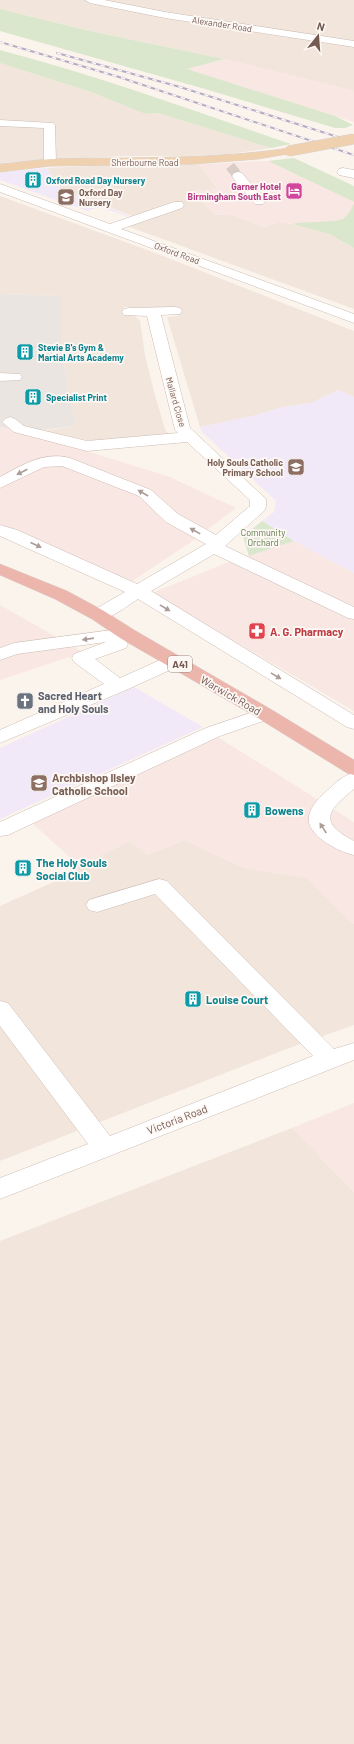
<svg xmlns="http://www.w3.org/2000/svg" width="354" height="1744" font-family="Barlow,sans-serif">
<style>
.residential{fill:#f2e5dc}
.commercial{fill:#f9e7e3}
.industrial{fill:#ebe5e2}
.education{fill:#f1e9f8}
.green{fill:#dae7cd}
.lines{fill:none;stroke-linecap:round;stroke-linejoin:round}
.minor-tunnel{stroke:#d9cec6;stroke-width:10;stroke-dasharray:10 5.5;stroke-linecap:butt}
.minor-casing{stroke:#ccbcb4;stroke-width:1}
.major-casing{stroke:#d8d1cf;stroke-width:1}
.highway-casing{stroke:#d8d1cf;stroke-width:1}
.minor{fill:#fff;fill-rule:evenodd}
.major{fill:#f0d1af;fill-rule:evenodd}
.highway{fill:#edb6ac;fill-rule:evenodd}
.rail-casing{stroke:#b6abc5;stroke-width:2}
.rail{stroke:#fdf8f4;stroke-width:1.5;stroke-dasharray:4.5;stroke-linecap:butt}
.major-bridge-casing{stroke:#d8d1cf;stroke-width:11;stroke-linecap:butt}
.major-bridge{stroke:#f0d1af;stroke-width:10}
.oneway{fill:#ac9c97}
.labels{text-anchor:middle;dominant-baseline:central;stroke-width:3.5;stroke-linejoin:round;paint-order:stroke}
.far-street-label{font-size:9px;fill:#745a52;stroke:#fdf8f4}
.far-culture-label{font-size:9px;font-weight:bold;fill:#0d838f;stroke:#fdf8f4;text-anchor:start}
.far-hotel-label{font-size:9px;font-weight:bold;fill:#b23c85;stroke:#fdf8f4;text-anchor:end}
.far-education-label{font-size:9px;font-weight:bold;fill:#785e54;stroke:#fdf8f4;text-anchor:start}
.far-park-label{font-size:9px;fill:#5e784c;stroke:#fdf8f4}
.shield{fill:#fdf8f4;stroke:#9d8983;stroke-width:1}
.shield-label{font-size:10px;font-weight:bold;fill:#745a52}
.health-label{font-size:11px;font-weight:bold;fill:#be3a42;stroke:#fdf8f4;text-anchor:start}
.worship-label{font-size:11px;font-weight:bold;fill:#5b616d;stroke:#fdf8f4;text-anchor:start}
.street-label{font-size:11px;fill:#745a52;stroke:#fdf8f4}
.education-label{font-size:11px;font-weight:bold;fill:#785e54;stroke:#fdf8f4;text-anchor:start}
.culture-label{font-size:11px;font-weight:bold;fill:#0d838f;stroke:#fdf8f4;text-anchor:start}
</style>
<rect width="100%" height="100%" fill="#fbf4ed"/>
<g class="residential">
<path d="M0 0H354V91L224 59 90 31 0 9Z"/>
<path d="M0 63 91 92 145 114 158 113 271 148 230 154 189 156H124L0 163Z"/>
<path d="M199 164 218 189 192 191 215 215 230 214 264 227 279 222 292 224 329 234 354 248V309L127 226 132 216 60 188 47 168 114 165Z"/>
<path d="M0 196 158 254 354 331V397L338 390 311 403 283 407 257 415 200 427 167 317 178 316 180 307H123L127 314 135 316 140 321 145 355 154 392 165 429 169 435 93 441 41 431 76 426 65 373 61 339V296L0 294Z"/>
<path d="M185 840 244 868 308 878 354 924V1025L292 1047 0 1161V906L58 880 79 866 130 841 148 855Z"/>
<path d="M292 1128 354 1192V1744H0V1241Z"/>
</g>
<g class="commercial">
<path d="M224 59 354 91V122L186 69Z"/>
<path d="M268 161 354 202V218L329 234 292 224 279 222 264 227 230 214 215 215 192 191 218 188 199 164Z"/>
<path d="M0 427 25 432 170 477 236 508 188 544 131 582 0 528Z"/>
<path d="M294 541 354 573V711L152 593 224 564Z"/>
<path d="M0 605 85 653 63 659 0 680Z"/>
<path d="M216 736 354 822V924L308 878 244 868 185 840 148 855 130 841 79 866 30 821 112 787Z"/>
<path d="M354 1103V1192L292 1128Z"/>
</g>
<path class="industrial" d="M0 294 61 296V339L65 373 76 426 25 432 0 427Z"/>
<g class="education">
<path d="M47 168 60 188 132 217H129L100 207 87 211 0 180V174L2 172Z"/>
<path d="M338 390 354 397V573L294 541 262 521 274 512 276 501 202 432 200 427 257 415 283 407 311 403Z"/>
<path d="M134 687 203 727 0 819V748Z"/>
</g>
<g class="green">
<path d="M0 9 90 31 224 59 187 69 335 116 353 125 345 128H335L205 89 0 31Z"/>
<path d="M0 50C99 76 195 111 291 144L271 148 158 113 145 114 91 92 0 63Z"/>
<path d="M294 158 354 186V202L268 161Z"/>
<path d="M354 204V248L329 234 292 224C306 221 332 223 343 219 348 216 351 209 354 204Z"/>
<path d="M262 521 294 541 249 556 243 537Z"/>
</g>
<g class="lines">
<path class="minor-tunnel" d="M230 166 238 176"/>
<defs>
<g id="minor">
<path d="M85 0H104L165 12 354 41V47L165 18 90 3Z"/>
<path d="M0 120 53 123 55 125 56 163 54 165H46L44 163V128L0 126Z"/>
<path d="M343 168 354 170V178L339 175 337 172 339 169Z"/>
<path d="M238 172 242 173 263 198 265 201 263 204H255L234 179 232 176 234 173Z"/>
<path d="M0 184 110 224 174 202H182L184 205 182 208 121 229 354 314V323L0 192Z"/>
<path d="M175 307 180 308 182 311 180 314 161 315 190 428 266 499V507L264 511 225 546 354 607V619L348 618 214 554 151 591 354 715V729L347 727 138 599C125 607 107 623 92 619L89 615 92 611 125 592 0 536V525L17 530 137 584 206 544 166 522 139 496 62 466 44 467 0 488V477C22 465 44 451 70 458L151 490 178 514 216 535 250 506V500L187 442 87 451 14 432 2 422 5 419 10 417 15 419 24 426 87 441 178 433 175 430 147 316 124 315 122 312 124 309 129 308Z"/>
<path d="M0 373 20 374 22 377 20 380 0 381Z"/>
<path d="M127 628 134 630 136 634 134 638 125 640 128 644 126 648 95 659 120 678 167 657 174 655 181 657 183 661 181 665 126 690 0 743V730L104 684 74 662 72 658 74 654 106 642 17 654 0 660V648L14 643Z"/>
<path d="M265 708 272 710 275 714 272 718 220 736 8 835 0 836V822L206 728Z"/>
<path d="M354 773V789C327 811 318 822 354 841V855C339 852 305 835 309 816 311 805 321 796 329 789 336 782 344 775 354 773Z"/>
<path d="M159 879 167 881 334 1049 354 1043V1060L0 1199V1178L88 1144 0 1026V1001L8 1003 110 1136 313 1056 155 894 97 912 89 910 86 905 89 900Z"/>
</g>
<path id="major" d="M289 148 293 149 295 151 293 153 258 159 192 164 50 166 0 172V164C17 163 34 160 52 159 131 157 210 160 289 148Z"/>
<path id="highway" d="M0 564 67 591 104 611 134 630 272 710 354 760V775L347 773 258 718 120 638 92 619 55 599 0 575Z"/>
</defs>
<use href="#minor" class="minor-casing"/>
<use href="#major" class="major-casing"/>
<use href="#highway" class="highway-casing"/>
<use href="#minor" class="minor"/>
<use href="#major" class="major"/>
<use href="#highway" class="highway"/>
<defs>
<g id="rail">
<path d="M0 42 119 77 354 155"/>
<path d="M57 53 180 87 354 142"/>
</g>
</defs>
<use href="#rail" class="rail-casing"/>
<use href="#rail" class="rail"/>
<defs>
<path id="major-bridge" d="M289 151 354 139"/>
</defs>
<use href="#major-bridge" class="major-bridge-casing"/>
<use href="#major-bridge" class="major-bridge"/>
</g>
<defs><path id="oneway-solid" d="M-6-.8H1V-3.2L6.5 0L1 3.2V.8H-6Z"/></defs>
<g class="oneway">
<use href="#oneway-solid" transform="translate(22 472) rotate(153)"/>
<use href="#oneway-solid" transform="translate(143 493) rotate(-150)"/>
<use href="#oneway-solid" transform="translate(195 531) rotate(-151)"/>
<use href="#oneway-solid" transform="translate(36 545) rotate(24)"/>
<use href="#oneway-solid" transform="translate(165 608) rotate(31)"/>
<use href="#oneway-solid" transform="translate(88 639) rotate(172)"/>
<use href="#oneway-solid" transform="translate(276 676) rotate(31)"/>
<use href="#oneway-solid" transform="translate(323 828) rotate(-123)"/>
</g>
<defs>
<symbol id="building-square" viewBox="-11 -11 22 22"><rect x="-9" y="-9" width="18" height="18" rx="4" fill="#0f9aa8" stroke="#fdf8f4"/><path d="M-4-6H4V6H1V3H-1V6H-4ZM-2.5-4.3h1.7v1.8h-1.7ZM.8-4.3h1.7v1.8H.8ZM-2.5-1h1.7V.8h-1.7ZM.8-1h1.7V.8H.8Z" fill="#fff"/></symbol>
<symbol id="hotel-square" viewBox="-11 -11 22 22"><rect x="-9" y="-9" width="18" height="18" rx="4" fill="#d1479c" stroke="#fdf8f4"/><path d="M-6-4.5h1.5V1H6V5H4.5V3h-9V5H-6ZM-4 0a1.8 1.8 0 1 1 3.6 0ZM.5 0V-2.5h3Q6-2.5 6 0Z" fill="#fff"/></symbol>
<symbol id="school-square" viewBox="-11 -11 22 22"><rect x="-9" y="-9" width="18" height="18" rx="4" fill="#8d6e63" stroke="#fdf8f4"/><path d="M0-5L7-2L0 1L-7-2ZM-4 1L0 2.5L4 1V4Q0 6-4 4Z" fill="#fff"/></symbol>
<symbol id="pharmacy-square" viewBox="-11 -11 22 22"><rect x="-9" y="-9" width="18" height="18" rx="4" fill="#e0444e" stroke="#fdf8f4"/><path d="M-2-6h4v4h4v4h-4v4h-4v-4h-4v-4h4Z" fill="#fff"/></symbol>
<symbol id="church-square" viewBox="-11 -11 22 22"><rect x="-9" y="-9" width="18" height="18" rx="4" fill="#6b7280" stroke="#fdf8f4"/><path d="M-1.2-6h2.4v3.5h3.3v2.4h-3.3V6h-2.4V-.1h-3.3v-2.4h3.3Z" fill="#fff"/></symbol>
</defs>
<g fill-rule="evenodd">
<use href="#building-square" x="23" y="170" width="20" height="20"/>
<use href="#hotel-square" x="284" y="181" width="20" height="20"/>
<use href="#school-square" x="56" y="187" width="20" height="20"/>
<use href="#building-square" x="15" y="342" width="20" height="20"/>
<use href="#building-square" x="23" y="387" width="20" height="20"/>
<use href="#school-square" x="286" y="457" width="20" height="20"/>
<use href="#pharmacy-square" x="247" y="621" width="20" height="20"/>
<use href="#church-square" x="15" y="691" width="20" height="20"/>
<use href="#school-square" x="29" y="773" width="20" height="20"/>
<use href="#building-square" x="242" y="800" width="20" height="20"/>
<use href="#building-square" x="13" y="858" width="20" height="20"/>
<use href="#building-square" x="183" y="989" width="20" height="20"/>
</g>
<g class="labels">
<g class="far-street-label">
<text transform="translate(222 24) rotate(9)">Alexander Road</text>
<text x="145" y="162">Sherbourne Road</text>
<text transform="translate(177 253) rotate(20)">Oxford Road</text>
<text transform="translate(176 402) rotate(74)">Mallard Close</text>
</g>
<g class="far-culture-label">
<text x="46" y="180">Oxford Road Day Nursery</text>
<text x="38" y="347">Stevie B's Gym &amp;<tspan x="38" dy="10">Martial Arts Academy</tspan></text>
<text x="46" y="397">Specialist Print</text>
</g>
<g class="far-hotel-label">
<text x="281" y="186">Garner Hotel<tspan x="281" dy="10">Birmingham South East</tspan></text>
</g>
<g class="far-education-label">
<text x="79" y="192">Oxford Day<tspan x="79" dy="10">Nursery</tspan></text>
<text x="283" y="462" text-anchor="end">Holy Souls Catholic<tspan x="283" dy="10">Primary School</tspan></text>
</g>
<g class="far-park-label">
<text x="263" y="532">Community<tspan x="263" dy="10">Orchard</tspan></text>
</g>
<rect class="shield" x="168" y="656" width="24" height="16" rx="3"/>
<g class="shield-label">
<text x="180" y="664">A41</text>
</g>
<g class="health-label">
<text x="270" y="631">A. G. Pharmacy</text>
</g>
<g class="worship-label">
<text x="38" y="695">Sacred Heart<tspan x="38" dy="13">and Holy Souls</tspan></text>
</g>
<g class="street-label">
<text transform="translate(231 695) rotate(30)">Warwick Road</text>
<text transform="translate(177 1119) rotate(-21)">Victoria Road</text>
</g>
<g class="education-label">
<text x="52" y="777">Archbishop Ilsley<tspan x="52" dy="13">Catholic School</tspan></text>
</g>
<g class="culture-label">
<text x="265" y="810">Bowens</text>
<text x="36" y="862">The Holy Souls<tspan x="36" dy="13">Social Club</tspan></text>
<text x="206" y="999">Louise Court</text>
</g>
</g>
<g transform="translate(318 36) rotate(17)" stroke="#fdf8f4" stroke-width="3" paint-order="stroke">
<path d="M0-3L7 15L0 10L-7 15Z" fill="#745a52"/>
<text y="-6" font-size="11" font-weight="bold" text-anchor="middle" fill="#745a52">N</text>
</g>
</svg>
